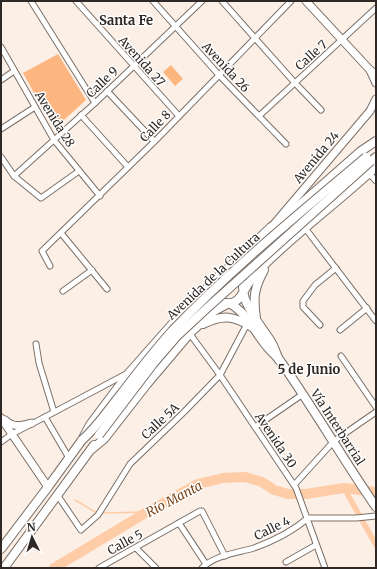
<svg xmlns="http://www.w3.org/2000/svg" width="377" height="569" font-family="Merriweather,serif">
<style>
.green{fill:#feb680}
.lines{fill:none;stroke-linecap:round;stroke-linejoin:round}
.stream{stroke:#fecca7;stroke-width:1.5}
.canal{stroke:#fecca7;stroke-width:5.5}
.river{stroke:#fecca7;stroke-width:10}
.street-casing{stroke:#7a6f67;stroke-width:7}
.secondary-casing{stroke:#7a6f67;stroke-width:9}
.primary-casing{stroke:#7a6f67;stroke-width:10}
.street{stroke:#fff;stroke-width:5}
.secondary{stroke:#fff;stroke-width:7}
.primary{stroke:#fff;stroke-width:8}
.primary-bridge-casing{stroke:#7a6f67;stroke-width:10;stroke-linecap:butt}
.primary-bridge{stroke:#fff;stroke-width:8}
.labels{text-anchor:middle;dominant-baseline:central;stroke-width:3;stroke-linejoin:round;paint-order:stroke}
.street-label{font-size:12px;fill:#2e2926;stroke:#fff}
.neighbourhood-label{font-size:13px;font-weight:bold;fill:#2e2926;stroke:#fff}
.water-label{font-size:13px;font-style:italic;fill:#7a4517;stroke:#fff}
</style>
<rect width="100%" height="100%" fill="#fcefe6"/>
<g class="green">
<path d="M58 54 86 100 54 129 23 73Z"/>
<path d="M171 65 183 79 175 86 163 72Z"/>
</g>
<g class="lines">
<g class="stream">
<path d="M1 411 5 418"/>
<path d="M75 500 97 513"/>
<path d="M101 513 147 512"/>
</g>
<path class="canal" d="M344 488 376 545"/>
<path class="river" d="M54 568 147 512 198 484 223 478 245 477 262 482 274 490 288 494H306L344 488 376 492"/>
<defs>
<g id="street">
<path d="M31 1 95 103"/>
<path d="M76 1 179 116"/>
<path d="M153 1 219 75 286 144"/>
<path d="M222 1 295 83 321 110"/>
<path d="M1 47 54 140 100 196"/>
<path d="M1 80 14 71"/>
<path d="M107 91 154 141"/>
<path d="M81 115 128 167"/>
<path d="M259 116 376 8"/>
<path d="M1 129 35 107"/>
<path d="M1 157 14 176 41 198 79 171"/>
<path d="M369 173 376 181"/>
<path d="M14 176 95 103 202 1"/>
<path d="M305 228 376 321"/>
<path d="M61 233 107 289"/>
<path d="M50 266 42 251 156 140 291 1"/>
<path d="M63 291 92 270"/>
<path d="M320 325 303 307V301L315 285 336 268"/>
<path d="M340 330 367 308"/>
<path d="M190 334 220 375 296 488 325 568"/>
<path d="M36 344 39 363 54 412"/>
<path d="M341 356 376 407"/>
<path d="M45 417 69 458"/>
<path d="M255 427 303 394"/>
<path d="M1 442 12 434 45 417 126 374"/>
<path d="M294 485 334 441 376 412"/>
<path d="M58 496 81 530 98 515 130 464 183 413 220 375 247 324"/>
<path d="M179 523 206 564"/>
<path d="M136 548 156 568"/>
<path d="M286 562 316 545"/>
<path d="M99 568 200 511H202L225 556"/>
<path d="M202 568C215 555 237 553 254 548 273 541 293 531 308 518H356L376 516"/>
</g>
<g id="secondary">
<path d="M306 1 370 70 376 74"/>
<path d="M370 70 376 83"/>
<path d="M275 223 370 111 376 99"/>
<path d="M1 418 48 487"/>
<path d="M5 420C14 428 21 426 32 423"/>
</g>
<g id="primary">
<path d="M371 161 376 157"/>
<path d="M222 274 271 227 286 217 361 151 376 141"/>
<path d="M229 303C246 312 253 329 265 344 269 350 276 355 281 362 314 409 343 459 376 507"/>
<path d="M256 318C253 298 254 288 264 270"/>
<path d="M203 324C223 314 234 316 252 327"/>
<path d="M279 360C276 353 274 346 270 340 261 326 251 315 245 299 242 292 245 285 240 279 229 264 206 279 215 295 219 303 229 306 236 301 242 297 244 290 248 284 254 276 261 268 268 261 303 228 341 199 376 167"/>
<path d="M92 449 104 439 147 384 191 332 214 311 229 303"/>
<path d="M1 549 48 487 82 440 90 425 129 373 175 321 214 281"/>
<path d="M4 568 94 445"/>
</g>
</defs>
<use href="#street" class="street-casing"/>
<use href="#secondary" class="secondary-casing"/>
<use href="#primary" class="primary-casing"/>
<use href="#street" class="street"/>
<use href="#secondary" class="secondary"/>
<use href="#primary" class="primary"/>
<defs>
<g id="primary-bridge">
<path d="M99 435 153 364 178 335 206 309 371 161"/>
<path d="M82 440C97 427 108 410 121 394 137 373 154 351 172 331 232 268 300 213 366 157"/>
</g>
</defs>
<use href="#primary-bridge" class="primary-bridge-casing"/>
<use href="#primary-bridge" class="primary-bridge"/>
</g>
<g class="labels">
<g class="street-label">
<text transform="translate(311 55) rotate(-42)">Calle 7</text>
<text transform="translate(142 61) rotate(48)">Avenida 27</text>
<text transform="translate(226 67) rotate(47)">Avenida 26</text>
<text transform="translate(102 82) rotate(-44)">Calle 9</text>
<text transform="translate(55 119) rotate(58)">Avenida 28</text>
<text transform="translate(155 126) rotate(-46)">Calle 8</text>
<text transform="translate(316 157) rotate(-50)">Avenida 24</text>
<text transform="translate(213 276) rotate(-43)">Avenida de la Cultura</text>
<text transform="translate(160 421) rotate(-43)">Calle 5A</text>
<text transform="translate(338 427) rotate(57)">Vía Interbarrial</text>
<text transform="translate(276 440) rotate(56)">Avenida 30</text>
<text transform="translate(272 528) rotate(-26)">Calle 4</text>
<text transform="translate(125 542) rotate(-29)">Calle 5</text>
</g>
<g class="neighbourhood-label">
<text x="126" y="20">Santa Fe</text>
<text x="309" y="369">5 de Junio</text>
</g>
<g class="water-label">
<text transform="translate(174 499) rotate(-28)">Río Manta</text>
</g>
</g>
<rect width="377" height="569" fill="none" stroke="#2e2926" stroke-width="4"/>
<g transform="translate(32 537) rotate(355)" stroke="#ffffff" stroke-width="3" paint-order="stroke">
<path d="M0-3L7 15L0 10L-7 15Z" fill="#2e2926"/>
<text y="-6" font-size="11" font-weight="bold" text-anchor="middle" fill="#2e2926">N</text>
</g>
</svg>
